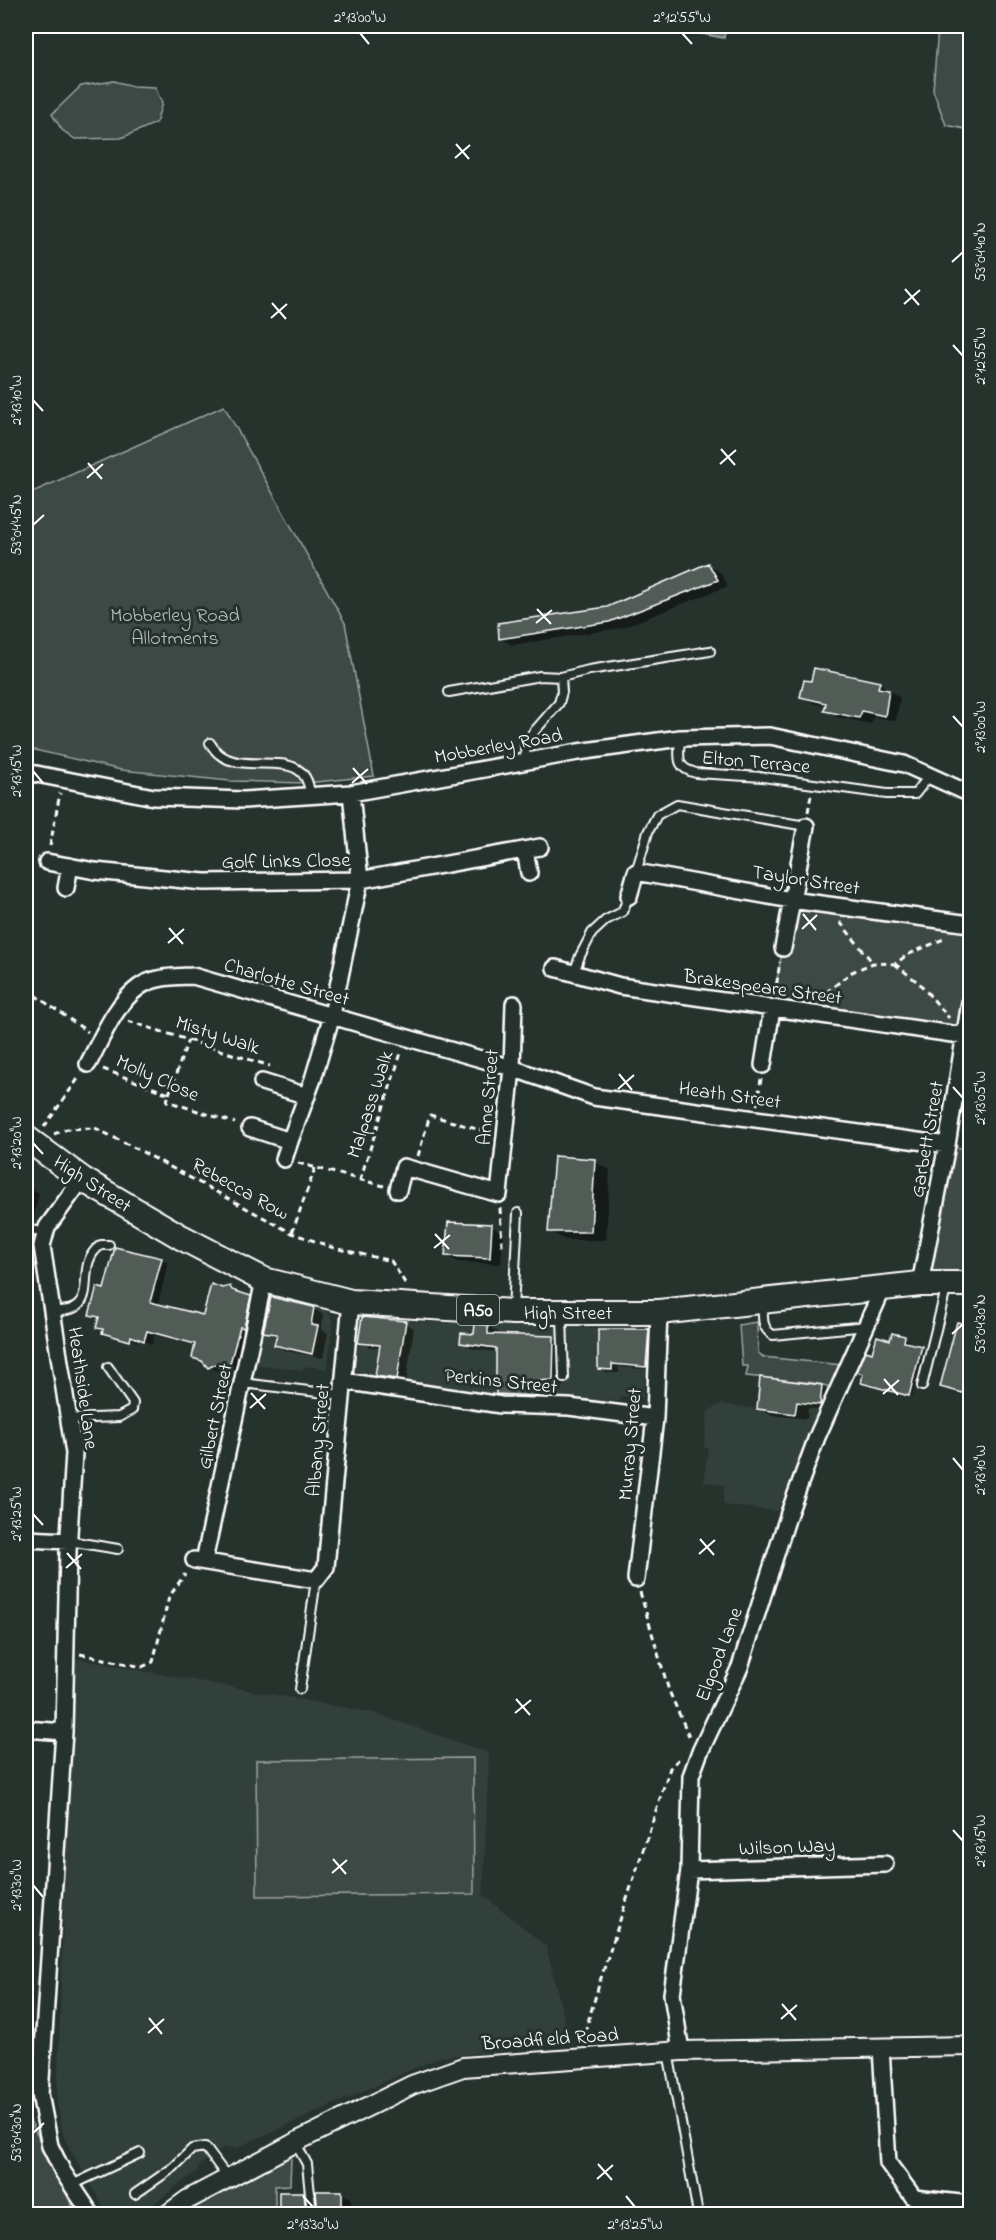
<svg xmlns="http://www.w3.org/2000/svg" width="996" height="2240" font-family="'Indie Flower',sans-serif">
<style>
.built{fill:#333f3a}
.green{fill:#3e4944;stroke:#9ea4a2;stroke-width:1.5}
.water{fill:#67706c;stroke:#a4a9a7;stroke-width:1.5}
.shadow{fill:#0007}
.building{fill:#515c57;stroke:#fff;stroke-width:1.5}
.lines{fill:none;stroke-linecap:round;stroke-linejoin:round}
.service-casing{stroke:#fff;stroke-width:12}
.minor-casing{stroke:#fff;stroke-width:20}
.tertiary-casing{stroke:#fff;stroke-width:22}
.primary-casing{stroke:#fff;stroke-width:28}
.path{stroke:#fff;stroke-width:3;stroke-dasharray:6 4.5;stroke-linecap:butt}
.service{stroke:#26332d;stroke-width:8}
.minor{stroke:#26332d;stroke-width:15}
.tertiary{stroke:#26332d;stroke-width:18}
.primary{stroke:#26332d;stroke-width:24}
.ticks{fill:none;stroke:#fff;stroke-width:2}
.labels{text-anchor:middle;stroke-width:6;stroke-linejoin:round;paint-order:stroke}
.shield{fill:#26332d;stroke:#bec2c0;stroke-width:1.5}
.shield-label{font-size:18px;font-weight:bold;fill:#fff}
.park-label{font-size:20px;fill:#bbbfbe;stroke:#26332d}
.street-label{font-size:20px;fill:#fff;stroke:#26332d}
.neatline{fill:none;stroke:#fff;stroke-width:2}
.ticks-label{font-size:15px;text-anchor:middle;fill:#fff}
</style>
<rect width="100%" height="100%" fill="#26332d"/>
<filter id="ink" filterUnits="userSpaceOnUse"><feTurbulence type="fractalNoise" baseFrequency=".0167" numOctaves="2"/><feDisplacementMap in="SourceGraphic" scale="12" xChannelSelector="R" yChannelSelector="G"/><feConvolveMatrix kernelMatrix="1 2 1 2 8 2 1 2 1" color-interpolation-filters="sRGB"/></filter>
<g filter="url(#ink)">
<path class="built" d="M 271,1297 L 315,1306 L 323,1308 L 328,1312 L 333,1322 L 327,1369 L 308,1366 L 302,1370 L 254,1364 Z
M 362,1316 L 406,1321 L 547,1327 L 649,1329 L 651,1331 L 642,1399 L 620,1396 L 620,1401 L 483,1397 L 354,1375 Z
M 760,1377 L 814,1383 L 832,1387 L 818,1414 L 777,1511 L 723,1505 L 724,1485 L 704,1482 L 708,1448 L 704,1447 L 708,1411 L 722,1404 L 757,1409 Z
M 72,1658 L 374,1713 L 489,1753 L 483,1895 L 546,1946 L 570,2044 L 440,2057 L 236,2148 L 225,2147 L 200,2165 L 197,2171 L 140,2214 L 107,2214 L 64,2138 L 57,2104 Z"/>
<path class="green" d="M 940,26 L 970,26 L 970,130 L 946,125 L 933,90 L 938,28 Z
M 114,81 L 133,86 L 155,87 L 162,103 L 156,123 L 121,138 L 75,139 L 62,130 L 52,114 L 81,86 Z
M 224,406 L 345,623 L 374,776 L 306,783 L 230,781 L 121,770 L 26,748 L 26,495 Z
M 791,900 L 970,924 L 970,1002 L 966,1036 L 772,1009 Z
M 947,1145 L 970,1150 L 970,1279 L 922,1278 Z
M 763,1321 L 757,1322 L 758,1352 L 763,1357 L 842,1365 L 832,1387 L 814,1383 L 746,1376 L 748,1366 L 742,1366 L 739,1325 Z
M 473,1758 L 474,1894 L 257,1896 L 256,1760 Z
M 26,2082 L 27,2114 L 76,2214 L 26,2214 Z
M 285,2156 L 291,2157 L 290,2185 L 275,2186 L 275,2214 L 182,2214 L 209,2196 Z"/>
<path class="water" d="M 660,26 L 726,26 L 724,38 Z"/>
<path class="shadow" d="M 708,565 L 720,572 L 728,586 L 621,628 L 512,645 L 501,638 L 607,608 Z
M 879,683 L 900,698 L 896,721 L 874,717 L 871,724 L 837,717 L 826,710 L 826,706 L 813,703 L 801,697 Z
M 594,1161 L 610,1170 L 606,1240 L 565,1240 L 550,1231 Z
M 26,1187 L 39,1193 L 32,1224 L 32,1221 L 26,1219 Z
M 491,1226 L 503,1233 L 501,1264 L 458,1262 L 447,1256 Z
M 161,1259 L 168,1263 L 158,1305 L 204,1317 L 222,1289 L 230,1287 L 258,1301 L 236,1370 L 225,1367 L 217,1371 L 193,1357 L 197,1345 L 154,1335 L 152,1344 L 138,1339 L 138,1344 L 138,1341 L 110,1334 L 110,1336 L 98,1327 L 100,1319 L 90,1314 L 105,1290 Z
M 272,1299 L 314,1309 L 324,1315 L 321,1329 L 328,1333 L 323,1358 L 286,1351 L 276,1345 L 278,1337 L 265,1331 Z
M 405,1323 L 414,1328 L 406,1383 L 386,1380 L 377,1375 L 381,1348 L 369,1347 L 360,1342 Z
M 958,1323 L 970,1326 L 970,1397 L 951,1392 L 942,1386 Z
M 488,1326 L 500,1333 L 500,1336 L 553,1338 L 565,1345 L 564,1386 L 549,1387 L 548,1402 L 509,1400 L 497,1393 L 497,1352 L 473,1349 L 462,1343 Z
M 648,1330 L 656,1335 L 654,1370 L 619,1367 L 619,1373 L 607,1373 L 599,1368 Z
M 905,1338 L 908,1340 L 907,1344 L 925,1350 L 912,1396 L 866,1384 L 873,1354 L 891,1341 Z
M 762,1379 L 822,1386 L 833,1393 L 832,1411 L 808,1408 L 807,1419 L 770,1415 L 759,1408 Z
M 280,2193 L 303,2193 L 313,2199 L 315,2214 L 280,2214 Z
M 317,2193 L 341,2193 L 351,2198 L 351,2214 L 319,2214 Z"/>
<path class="building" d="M 708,563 L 718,580 L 609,622 L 499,639 L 498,623 L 607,607 Z
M 814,668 L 880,682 L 878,688 L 889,690 L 885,716 L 862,711 L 859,718 L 824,711 L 826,703 L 800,697 L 804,680 L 811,681 Z
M 554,1156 L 595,1159 L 591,1232 L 548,1232 Z
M 448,1222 L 492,1224 L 490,1258 L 445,1256 Z
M 115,1247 L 162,1258 L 150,1302 L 203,1315 L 211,1284 L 222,1288 L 230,1286 L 232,1290 L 251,1296 L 244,1328 L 240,1327 L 229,1367 L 216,1364 L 208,1368 L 202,1361 L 192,1358 L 195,1344 L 147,1331 L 144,1341 L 131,1336 L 130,1341 L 102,1333 L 103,1329 L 96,1328 L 99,1317 L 89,1315 L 97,1287 L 104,1289 Z
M 271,1297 L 314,1307 L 311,1325 L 318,1326 L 312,1354 L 274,1345 L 277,1334 L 263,1332 Z
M 362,1317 L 406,1321 L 397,1379 L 375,1376 L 380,1345 L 358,1343 Z
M 957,1322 L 970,1325 L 970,1395 L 940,1387 Z
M 475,1324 L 488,1325 L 488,1334 L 554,1336 L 553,1380 L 538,1381 L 537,1396 L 496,1394 L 496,1348 L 460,1343 L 461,1333 L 474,1334 Z
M 598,1329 L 649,1329 L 646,1367 L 612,1364 L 612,1370 L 598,1369 Z
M 892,1333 L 905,1336 L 904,1342 L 922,1346 L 909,1396 L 861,1383 L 863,1374 L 857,1372 L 866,1351 L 872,1353 L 877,1336 L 890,1340 Z
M 760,1377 L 822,1385 L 820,1405 L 797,1402 L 795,1414 L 757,1409 Z
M 316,2191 L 342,2191 L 342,2214 L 318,2214 Z
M 279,2192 L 304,2192 L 306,2214 L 279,2214 Z"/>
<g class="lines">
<g class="service-casing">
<path id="service" d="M 561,677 L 589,670 L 710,651
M 449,692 L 540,676 L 561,677 L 562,692 L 559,703 L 532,734 L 525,746 L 526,762
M 680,738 C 679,757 675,768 696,773 L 763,777 L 887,794 L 915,794 L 930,775
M 210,743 C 212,746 215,751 219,754 C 247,777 307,743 310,795
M 636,872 L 648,832 L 657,815 L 677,804 L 806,826
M 574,973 L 580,956 L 592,933 L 606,920 L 622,912 L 629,896
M 26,1229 L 46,1233
M 763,1305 C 763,1317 761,1328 773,1335 L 867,1326
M 513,1310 L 518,1213
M 51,1311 C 108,1314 69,1267 101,1245 L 109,1245
M 562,1316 L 564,1378
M 243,1383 L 342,1395
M 922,1386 L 946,1289
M 68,1419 L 119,1417 L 132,1410 L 133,1403 L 108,1367
M 69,1541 L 118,1549
M 300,1689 L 316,1580
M 668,2052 L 698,2214
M 296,2144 L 307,2164 L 312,2214
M 72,2185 L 140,2153
M 135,2194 L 174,2167 L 192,2149 L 205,2147 L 228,2178"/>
</g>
<g class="minor-casing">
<path id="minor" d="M 26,772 L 154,797 L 244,800 L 351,793 L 578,752 L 680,738 L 770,736 L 904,764 L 970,794
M 525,850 L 529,873
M 47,862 L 95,871 L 204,882 L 360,880 L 540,847
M 66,888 L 70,866
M 629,896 L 636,872 L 791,900 L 970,924
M 783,948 L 806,826
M 555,968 L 620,986 L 966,1036
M 88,1064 C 102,1038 115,1004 139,987 C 154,976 176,977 193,976 L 512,1068 L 594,1097 L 947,1145
M 763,1065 L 772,1009
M 262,1082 L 307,1096
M 250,1128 L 290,1141 L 313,1079 L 332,1015 L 360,880 L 351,793
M 284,1159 L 290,1141
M 82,1179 L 47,1227 L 42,1246 L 74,1453 L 68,1551 L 64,1732 L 40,2094 L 50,2146 L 63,2172 L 91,2214
M 398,1190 L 404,1167 L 499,1194 L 512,1068 L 514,1004
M 920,1284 L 947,1145 L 970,1002
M 343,1381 L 501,1405 L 569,1407 L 655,1418
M 26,1539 L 69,1541
M 194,1560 L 316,1580 L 326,1567 L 351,1302
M 204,1561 L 264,1280
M 636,1579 L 655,1418 L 659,1312
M 26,1729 L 64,1732
M 689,1870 L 885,1864
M 881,2048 L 888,2163 L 914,2198 L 970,2204
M 681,2051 L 672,1994 L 689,1870 L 691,1776 L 699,1754 L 740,1667 L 789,1513 L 817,1437 L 883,1288"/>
</g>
<g class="tertiary-casing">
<path id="tertiary" d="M 168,2214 L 187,2200 L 302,2139 L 412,2085 L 463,2067 L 681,2051 L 970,2046"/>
</g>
<g class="primary-casing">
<path id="primary" d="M 26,1138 L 82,1179 L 181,1237 L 264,1280 L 351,1302 L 513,1312 L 659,1312 L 920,1284 L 970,1284"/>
</g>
<path class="path" d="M 808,812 L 811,795
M 50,846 L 60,793
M 840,922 L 873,963
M 895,964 L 920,984 L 949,1018
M 26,989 L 88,1032
M 775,994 L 780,962
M 818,999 L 852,972 L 873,963 L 895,964 L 907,955 L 946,938
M 128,1021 L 270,1066
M 103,1069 L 169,1094 L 167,1101 L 235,1123
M 169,1094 L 188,1040
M 757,1105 L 761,1079
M 44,1127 L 80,1076
M 54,1134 L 67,1129 L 95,1128 L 139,1150 L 292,1233 L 334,1248 L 391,1261 L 407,1286
M 418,1156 L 430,1115 L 490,1133
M 298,1163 L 384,1186
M 360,1180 L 401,1053
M 500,1208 L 502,1246
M 292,1233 L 315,1168
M 640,1592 L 669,1691 L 689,1736
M 80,1654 L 142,1667 L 153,1662 L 169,1597 L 185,1574
M 582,2042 L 601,1978 L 670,1768 L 680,1758"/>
<use href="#service" class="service"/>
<use href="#minor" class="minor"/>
<use href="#tertiary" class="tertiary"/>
<use href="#primary" class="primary"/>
</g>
</g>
<path class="ticks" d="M 360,33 L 369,44M 682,33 L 692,44M 456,144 L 469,159M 455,158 L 470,145M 952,262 L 963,252M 905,289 L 919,305M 272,303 L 286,319M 904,304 L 920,290M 271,318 L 287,304M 953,345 L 963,356M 33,400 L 43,411M 721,449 L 735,465M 88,463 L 102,479M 720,464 L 736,450M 87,478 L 103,464M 33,525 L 44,515M 537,609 L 551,624M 536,623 L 552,610M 953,716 L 963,727M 353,768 L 367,784M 33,771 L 43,783M 352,783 L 368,769M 803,914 L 816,930M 169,928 L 183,944M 802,929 L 817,915M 168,943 L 184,929M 619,1074 L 632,1090M 953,1087 L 963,1098M 618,1089 L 634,1075M 33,1143 L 43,1154M 435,1234 L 449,1249M 434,1248 L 450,1235M 952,1334 L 963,1324M 884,1379 L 898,1395M 251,1393 L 265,1409M 883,1394 L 899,1380M 250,1408 L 266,1394M 953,1458 L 963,1470M 33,1514 L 43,1525M 700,1539 L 714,1555M 67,1553 L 81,1569M 699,1554 L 715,1540M 66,1568 L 82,1554M 516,1699 L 530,1715M 515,1713 L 531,1700M 953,1830 L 963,1841M 333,1859 L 346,1874M 332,1873 L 347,1860M 33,1885 L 43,1897M 782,2004 L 796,2020M 149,2018 L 162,2034M 781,2019 L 797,2005M 148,2033 L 164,2019M 33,2133 L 44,2123M 598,2164 L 612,2180M 597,2179 L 613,2165M 303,2196 L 313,2207M 626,2196 L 635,2207"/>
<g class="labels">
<rect class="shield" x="457" y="1295" width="42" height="30" rx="4.5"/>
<g class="shield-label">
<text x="478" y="1316">A50</text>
</g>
<g class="park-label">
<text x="175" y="621">Mobberley Road<tspan x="175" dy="23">Allotments</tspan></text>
</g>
<g class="street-label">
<text transform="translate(498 745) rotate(-10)" y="7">Mobberley Road</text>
<text transform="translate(756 761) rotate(5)" y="7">Elton Terrace</text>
<text transform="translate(286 860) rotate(-1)" y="7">Golf Links Close</text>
<text transform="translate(806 879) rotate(9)" y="7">Taylor Street</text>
<text transform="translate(287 981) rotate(16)" y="7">Charlotte Street</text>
<text transform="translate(763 986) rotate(8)" y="7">Brakespeare Street</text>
<text transform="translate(218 1034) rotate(18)" y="7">Misty Walk</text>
<text transform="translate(158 1077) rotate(24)" y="7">Molly Close</text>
<text transform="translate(730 1094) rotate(8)" y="7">Heath Street</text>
<text transform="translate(487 1097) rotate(-85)" y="7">Anne Street</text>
<text transform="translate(369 1104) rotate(-72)" y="7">Malpass Walk</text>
<text transform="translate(926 1139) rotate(-80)" y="7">Garbett Street</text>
<text transform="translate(93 1183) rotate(33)" y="7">High Street</text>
<text transform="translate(241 1188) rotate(29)" y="7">Rebecca Row</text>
<text x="568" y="1319">High Street</text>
<text transform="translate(501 1380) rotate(6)" y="7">Perkins Street</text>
<text transform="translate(84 1388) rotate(82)" y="7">Heathside Lane</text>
<text transform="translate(214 1416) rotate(-78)" y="7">Gilbert Street</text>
<text transform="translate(317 1440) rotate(-85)" y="7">Albany Street</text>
<text transform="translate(629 1444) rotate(-85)" y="7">Murray Street</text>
<text transform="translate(718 1654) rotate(-69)" y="7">Elgood Lane</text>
<text transform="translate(787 1846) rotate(-2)" y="7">Wilson Way</text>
<text transform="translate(550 2038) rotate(-4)" y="7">Broadfield Road</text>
</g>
</g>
<rect width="996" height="2240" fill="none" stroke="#26332d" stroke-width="66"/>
<rect x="33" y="33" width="930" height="2174" class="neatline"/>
<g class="ticks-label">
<text x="360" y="22">2°13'00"W</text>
<text x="682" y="22">2°12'55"W</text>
<text transform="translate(980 252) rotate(-90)" y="5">53°04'40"N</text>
<text transform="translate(980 356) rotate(-90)" y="5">2°12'55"W</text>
<text transform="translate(16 400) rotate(-90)" y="5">2°13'10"W</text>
<text transform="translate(16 525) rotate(-90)" y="5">53°04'45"N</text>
<text transform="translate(980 727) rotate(-90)" y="5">2°13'00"W</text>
<text transform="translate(16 771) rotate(-90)" y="5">2°13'15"W</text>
<text transform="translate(980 1098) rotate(-90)" y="5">2°13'05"W</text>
<text transform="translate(16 1143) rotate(-90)" y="5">2°13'20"W</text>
<text transform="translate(980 1324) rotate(-90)" y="5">53°04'30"N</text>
<text transform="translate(980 1470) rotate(-90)" y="5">2°13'10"W</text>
<text transform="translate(16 1514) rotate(-90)" y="5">2°13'25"W</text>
<text transform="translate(980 1841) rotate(-90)" y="5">2°13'15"W</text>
<text transform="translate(16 1885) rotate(-90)" y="5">2°13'30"W</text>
<text transform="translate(16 2133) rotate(-90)" y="5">53°04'30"N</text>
<text x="313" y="2229">2°13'30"W</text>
<text x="635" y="2229">2°13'25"W</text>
</g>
</svg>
